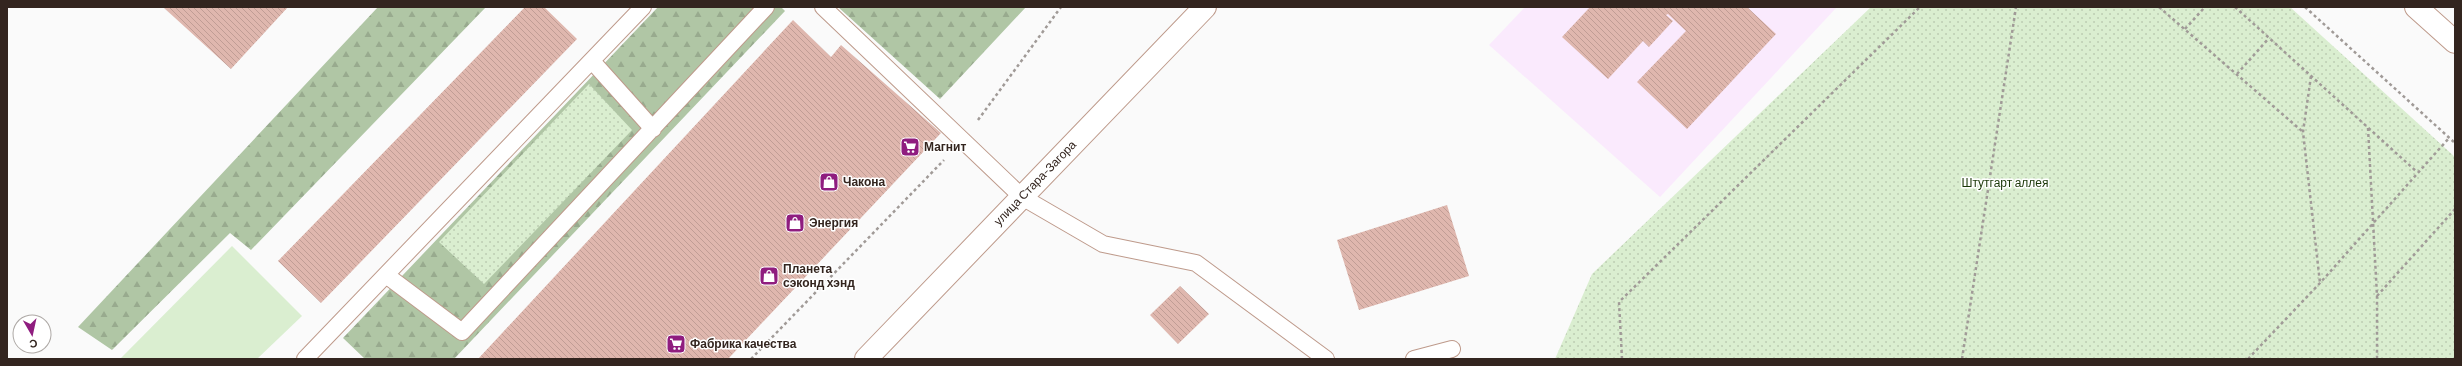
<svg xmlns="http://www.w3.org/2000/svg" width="2462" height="366" font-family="Barlow,sans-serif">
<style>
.education{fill:#faeafd}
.green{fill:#daeed0}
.forest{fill:url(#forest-firs)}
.park{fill:url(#park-dots)}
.building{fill:url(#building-back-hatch)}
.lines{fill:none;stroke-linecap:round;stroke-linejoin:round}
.service-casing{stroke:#be9a8b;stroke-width:18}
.secondary-casing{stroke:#be9a8b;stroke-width:24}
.path{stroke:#a09a97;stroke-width:2.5;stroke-dasharray:3 3;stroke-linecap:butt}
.service{stroke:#fff;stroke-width:16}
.secondary{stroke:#fff;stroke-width:22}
.labels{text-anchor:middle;stroke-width:3;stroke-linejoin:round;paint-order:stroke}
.poi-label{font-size:12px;font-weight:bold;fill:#33251f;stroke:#fff;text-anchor:start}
.street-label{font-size:12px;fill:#33251f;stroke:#fff}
.park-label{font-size:12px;fill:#1b3808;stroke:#fff}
</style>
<defs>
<pattern id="forest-firs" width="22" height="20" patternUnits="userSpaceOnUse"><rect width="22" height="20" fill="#b0c6a5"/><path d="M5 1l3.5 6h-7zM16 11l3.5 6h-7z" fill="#98aa8e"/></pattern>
<pattern id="park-dots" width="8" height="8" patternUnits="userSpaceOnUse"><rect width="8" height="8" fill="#daeed0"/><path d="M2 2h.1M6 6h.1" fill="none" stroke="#bcccb2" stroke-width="1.8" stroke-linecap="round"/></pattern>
<pattern id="building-back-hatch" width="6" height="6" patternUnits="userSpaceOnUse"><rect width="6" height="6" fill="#dfb7ae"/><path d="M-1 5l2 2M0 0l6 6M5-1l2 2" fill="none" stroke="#c09d95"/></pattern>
</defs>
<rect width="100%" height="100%" fill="#fafafa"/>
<path class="education" d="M 1525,7 L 1837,7 L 1660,197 L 1489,45 Z"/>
<path class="green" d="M 232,246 L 302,316 L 257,359 L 120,359 Z"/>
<path class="forest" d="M 378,7 L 486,7 L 251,250 L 230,233 L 112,350 L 78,327 Z
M 658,7 L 781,7 L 785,11 L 454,359 L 365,359 L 343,338 Z
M 838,7 L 1026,7 L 940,99 Z"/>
<path class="park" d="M 1871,7 L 2290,7 L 2455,157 L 2455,359 L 1555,359 L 1592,274 Z
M 589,84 L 632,130 L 484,284 L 439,242 Z"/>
<path class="building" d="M 163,7 L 288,7 L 231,69 Z
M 525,7 L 544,7 L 577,39 L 321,303 L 278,261 Z
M 1590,7 L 1747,7 L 1776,34 L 1687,129 L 1637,82 L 1686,31 L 1668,14 L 1666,15 L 1673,21 L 1649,47 L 1643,41 L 1608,79 L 1562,37 Z
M 793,20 L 831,57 L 841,45 L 941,133 L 728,359 L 478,359 Z
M 1447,205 L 1469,276 L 1359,310 L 1337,240 Z
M 1180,286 L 1209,314 L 1178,344 L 1150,315 Z"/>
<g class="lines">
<g class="service-casing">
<path id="service" d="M 823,7 L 1022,197 L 1103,244 L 1196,263 L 1326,359
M 592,61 L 653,129
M 386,275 L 462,332 L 766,7
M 305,359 L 643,7
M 1414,359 L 1452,349"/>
</g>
<g class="secondary-casing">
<path id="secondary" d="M 2416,7 L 2455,42
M 866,359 L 1205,7"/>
</g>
<path class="path" d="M 2159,7 L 2303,132
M 2235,7 L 2417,172
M 2305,7 L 2455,143
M 2185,29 L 2205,7
M 2237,74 L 2269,38
M 2311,76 L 2303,132 L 2320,283
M 978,120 L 1061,7
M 2368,128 L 2377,296 L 2377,359
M 2377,296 L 2455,209
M 751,359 L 944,160
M 1622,359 L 1619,302 L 1920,7
M 1962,359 L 2016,7
M 2248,359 L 2320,283 L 2449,138"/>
<use href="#service" class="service"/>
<use href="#secondary" class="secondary"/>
</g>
<defs>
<g id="supermarket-square" transform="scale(1)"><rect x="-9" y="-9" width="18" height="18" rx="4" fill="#8f1d7f" stroke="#fff"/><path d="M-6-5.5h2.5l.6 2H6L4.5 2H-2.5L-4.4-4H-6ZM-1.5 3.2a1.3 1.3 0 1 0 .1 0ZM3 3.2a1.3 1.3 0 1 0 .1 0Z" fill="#fff"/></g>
<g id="shop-square" transform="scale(1)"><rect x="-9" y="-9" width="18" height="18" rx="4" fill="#8f1d7f" stroke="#fff"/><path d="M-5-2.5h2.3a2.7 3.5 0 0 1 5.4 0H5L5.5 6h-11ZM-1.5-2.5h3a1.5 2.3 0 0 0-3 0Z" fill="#fff"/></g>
</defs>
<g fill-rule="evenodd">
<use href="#supermarket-square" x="910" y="147"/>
<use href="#shop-square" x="829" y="182"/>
<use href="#shop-square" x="795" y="223"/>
<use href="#shop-square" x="769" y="276"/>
<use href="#supermarket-square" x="676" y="344"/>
</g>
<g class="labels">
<g class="poi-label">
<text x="924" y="151">Магнит</text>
<text x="843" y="186">Чакона</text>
<text x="809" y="227">Энергия</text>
<text x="783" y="273">Планета<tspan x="783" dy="14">сэконд хэнд</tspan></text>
<text x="690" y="348">Фабрика качества</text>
</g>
<g class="street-label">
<text transform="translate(1035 183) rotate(-46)" y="4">улица Стара-Загора</text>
</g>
<g class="park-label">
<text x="2005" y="187">Штутгарт аллея</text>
</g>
</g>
<rect width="2462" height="366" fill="none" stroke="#33251f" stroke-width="16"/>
<g transform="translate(32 334) rotate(171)"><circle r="19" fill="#ffffff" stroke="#ada8a5"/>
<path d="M0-3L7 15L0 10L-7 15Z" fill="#8f1d7f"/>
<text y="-6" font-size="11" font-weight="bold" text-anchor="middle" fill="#33251f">С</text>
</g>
</svg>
